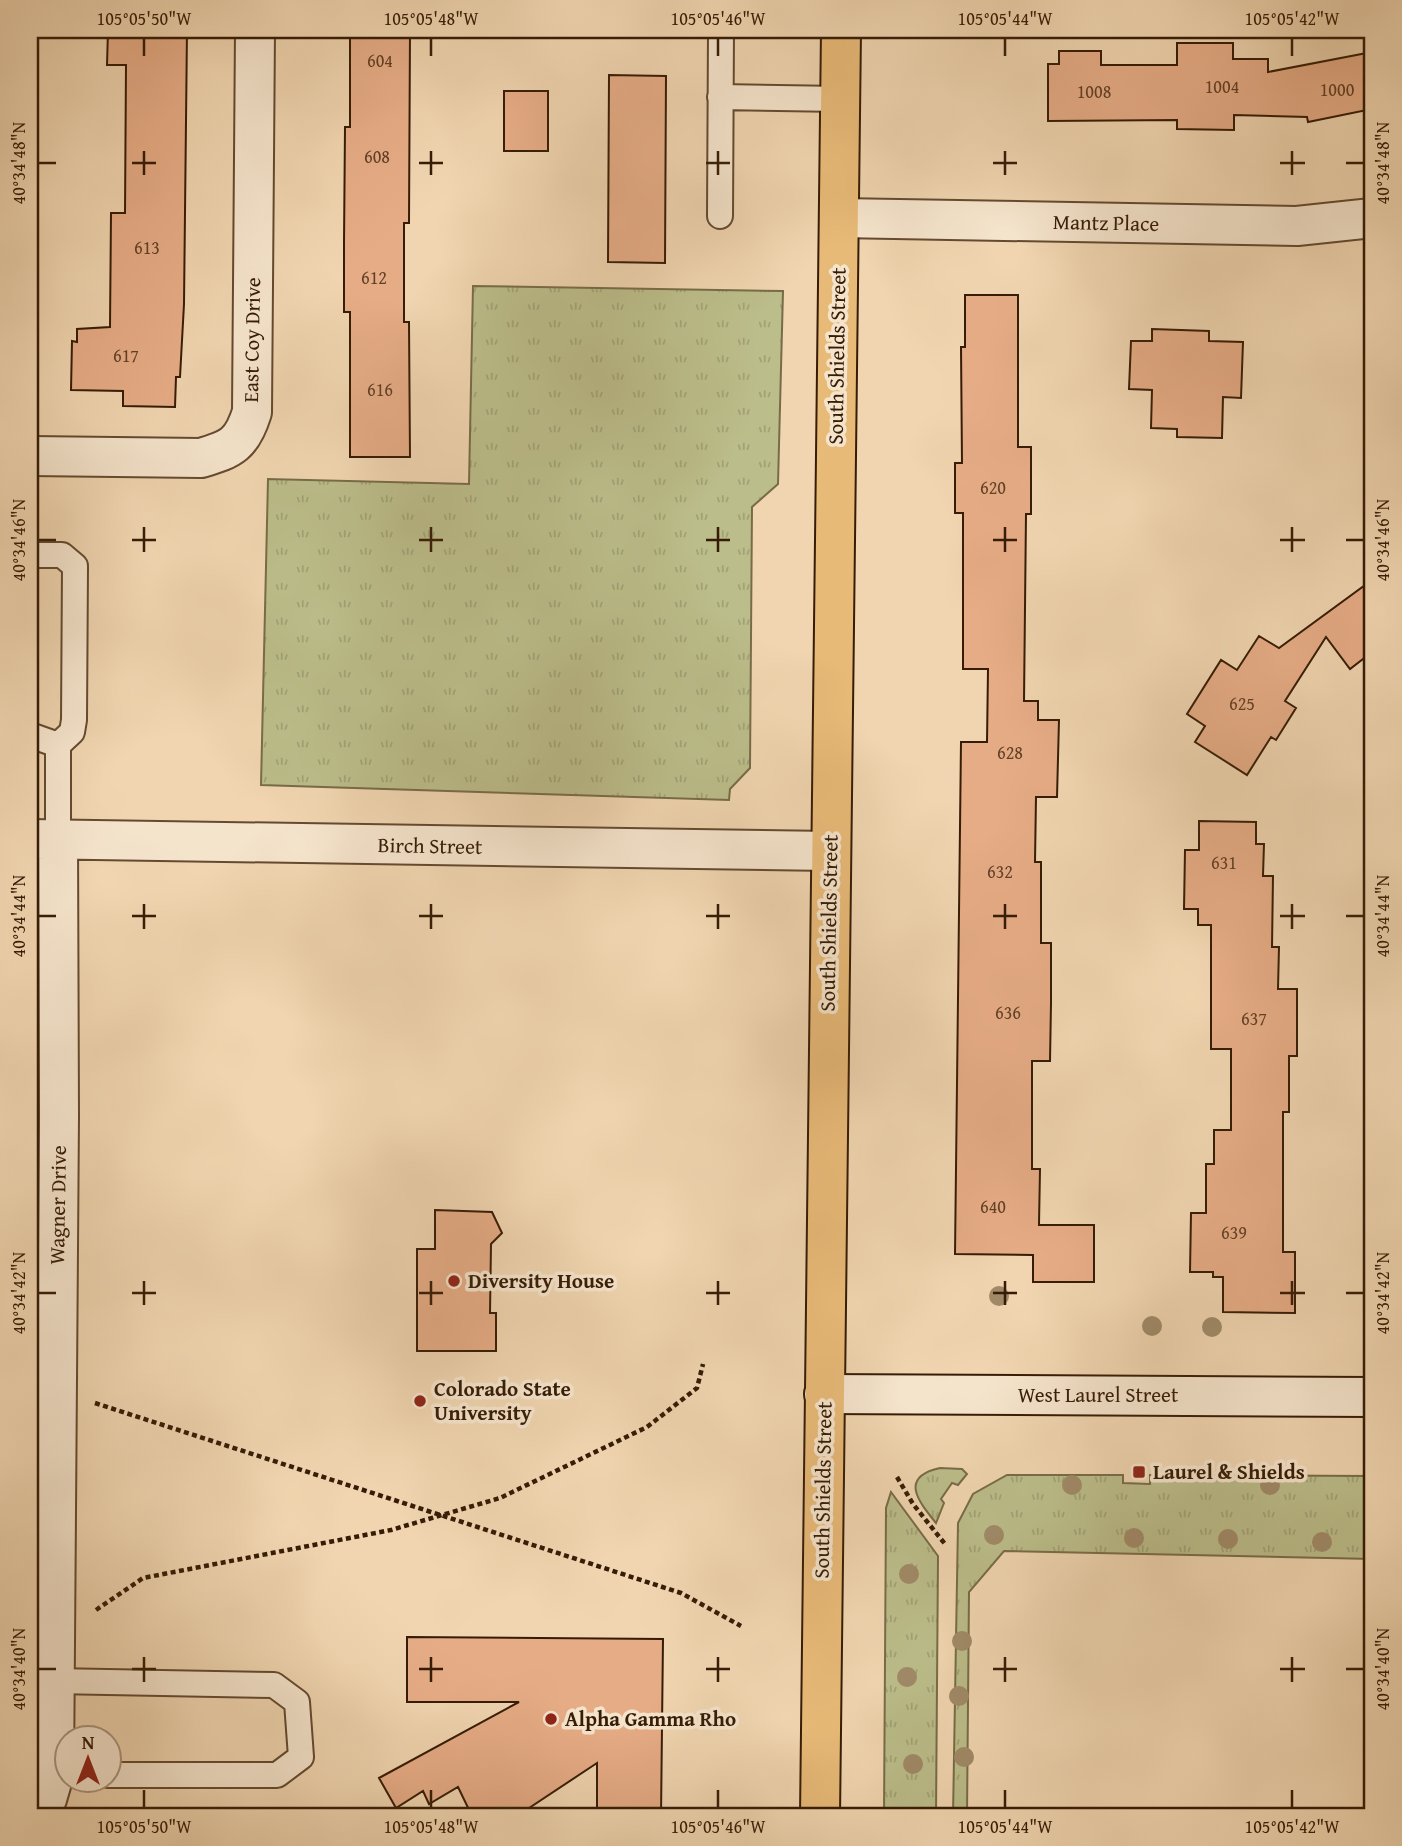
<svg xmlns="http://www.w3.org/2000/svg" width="1402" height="1846" font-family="'Gentium Book Plus',serif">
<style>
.grass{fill:url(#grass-tufts);stroke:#786c48;stroke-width:2}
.building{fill:#e6ac86;stroke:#361c06;stroke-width:2}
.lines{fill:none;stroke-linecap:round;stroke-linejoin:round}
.service-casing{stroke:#644a30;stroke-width:28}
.minor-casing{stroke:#644a30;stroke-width:42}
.secondary-casing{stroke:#361c06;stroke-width:42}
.primary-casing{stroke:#361c06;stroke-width:42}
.path{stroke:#361c06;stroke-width:4.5;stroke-dasharray:5 3.5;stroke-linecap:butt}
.service{stroke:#f5e4cc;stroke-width:24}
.minor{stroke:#f5e4cc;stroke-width:38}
.secondary{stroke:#f5e4cc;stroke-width:38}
.primary{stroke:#e8ba78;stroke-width:38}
.tree{fill:#a08a68}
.ticks{fill:none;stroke:#361c06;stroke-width:2.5}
.poi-dot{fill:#8f2418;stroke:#f5e4cc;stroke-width:2.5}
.labels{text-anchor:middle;stroke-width:7;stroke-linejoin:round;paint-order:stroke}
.number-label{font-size:18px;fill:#624026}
.street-label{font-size:21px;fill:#361c06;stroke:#f5e4cc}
.poi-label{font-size:21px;font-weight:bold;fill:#361c06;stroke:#f5e4cc;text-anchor:start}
.neatline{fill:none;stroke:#361c06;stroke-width:2.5}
.ticks-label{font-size:18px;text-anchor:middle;fill:#361c06}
</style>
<defs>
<pattern id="grass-tufts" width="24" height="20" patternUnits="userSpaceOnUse" patternTransform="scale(1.75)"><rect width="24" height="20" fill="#bbbd8a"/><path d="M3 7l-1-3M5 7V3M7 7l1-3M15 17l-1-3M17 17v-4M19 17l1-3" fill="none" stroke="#a1a276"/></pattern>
</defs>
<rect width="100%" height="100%" fill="#f0d5b0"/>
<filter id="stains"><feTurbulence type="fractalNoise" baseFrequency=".00286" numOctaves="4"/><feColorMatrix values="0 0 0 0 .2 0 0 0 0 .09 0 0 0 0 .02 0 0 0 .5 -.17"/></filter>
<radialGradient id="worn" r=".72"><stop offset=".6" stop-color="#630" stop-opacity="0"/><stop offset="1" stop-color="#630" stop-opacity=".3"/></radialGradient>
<path class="grass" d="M 473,286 L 783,291 L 778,484 L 752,507 L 750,768 L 730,789 L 729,800 L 261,785 L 268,479 L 469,484 Z
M 940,1468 L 962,1469 L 967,1474 L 958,1485 L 952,1483 L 941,1499 L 944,1503 L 936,1523 C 918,1501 899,1477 940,1468 Z
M 1007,1475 L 1123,1475 L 1123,1483 L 1150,1484 L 1150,1475 L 1372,1476 L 1372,1559 L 1004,1551 L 969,1592 L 967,1816 L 953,1816 L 958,1523 L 973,1494 Z
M 891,1492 L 938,1556 L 936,1816 L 884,1816 L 886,1508 Z"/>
<path class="building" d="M 108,30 L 187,30 L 184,304 L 180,377 L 176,377 L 175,407 L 123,406 L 123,391 L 71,390 L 72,341 L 77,342 L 77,329 L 110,327 L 111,213 L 125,213 L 126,65 L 107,65 Z
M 350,30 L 410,30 L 409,223 L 404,223 L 404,322 L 409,322 L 410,457 L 350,457 L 350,312 L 344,312 L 344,243 L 345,127 L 350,127 Z
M 1177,43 L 1233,43 L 1233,59 L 1268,59 L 1268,72 L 1372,52 L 1372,109 L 1308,122 L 1307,117 L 1234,115 L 1234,130 L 1177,129 L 1177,120 L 1048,121 L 1048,64 L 1059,64 L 1059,51 L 1101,51 L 1101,65 L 1177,65 Z
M 609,75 L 666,76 L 665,263 L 608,262 Z
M 504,91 L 548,91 L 548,151 L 504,151 Z
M 965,295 L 1018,295 L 1018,447 L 1031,447 L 1031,514 L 1026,514 L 1024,701 L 1038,701 L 1038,720 L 1059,720 L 1057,797 L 1036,797 L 1035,862 L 1041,862 L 1041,943 L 1051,943 L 1051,1003 L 1050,1061 L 1032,1061 L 1032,1169 L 1040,1169 L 1039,1225 L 1094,1225 L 1094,1282 L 1033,1282 L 1033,1255 L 955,1254 L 961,742 L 987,742 L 988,669 L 963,669 L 963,513 L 955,513 L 955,463 L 962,463 L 961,347 L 965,347 Z
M 1152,329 L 1209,331 L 1209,341 L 1243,342 L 1241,398 L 1223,397 L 1222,438 L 1177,437 L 1177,429 L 1151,428 L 1152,390 L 1129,389 L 1131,341 L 1152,341 Z
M 1372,580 L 1372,652 L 1350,669 L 1326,637 L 1285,701 L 1296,708 L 1276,740 L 1271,737 L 1247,775 L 1195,742 L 1205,726 L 1187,714 L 1221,660 L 1237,670 L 1259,636 L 1279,648 Z
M 1199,821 L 1256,822 L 1256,844 L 1264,844 L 1263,876 L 1273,876 L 1272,947 L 1279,947 L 1278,989 L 1297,989 L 1297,1056 L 1289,1056 L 1289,1112 L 1283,1112 L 1283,1252 L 1295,1252 L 1295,1313 L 1223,1312 L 1223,1277 L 1213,1277 L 1213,1272 L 1190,1272 L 1191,1213 L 1206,1213 L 1206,1164 L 1214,1164 L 1214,1130 L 1231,1130 L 1231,1049 L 1211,1049 L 1211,925 L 1198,925 L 1198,909 L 1184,909 L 1185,850 L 1199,850 Z
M 435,1210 L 492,1212 L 502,1233 L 491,1244 L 490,1313 L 496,1313 L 496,1351 L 417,1351 L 417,1249 L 435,1249 Z
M 407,1637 L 663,1639 L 661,1816 L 597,1814 L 597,1763 L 517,1816 L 472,1816 L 458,1787 L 429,1804 L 423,1791 L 396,1808 L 379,1778 L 519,1702 L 407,1702 Z"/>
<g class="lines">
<g class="service-casing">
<path id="service" d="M 720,97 L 841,99
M 720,216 L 721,30
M 30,555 L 62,555 L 75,566 L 74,720 L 72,732 L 58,745 L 58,839
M 30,735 L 58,745
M 53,1681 L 274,1685 L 297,1702 L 301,1757 L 277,1775 L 108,1775"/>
</g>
<g class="minor-casing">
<path id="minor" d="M 839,218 L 1297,226 L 1372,218
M 30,456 L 201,458 C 232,449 242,444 252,412 L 255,30
M 30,839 L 830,851
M 33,1816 L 47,1799 L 54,1775 L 59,1116 L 58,839"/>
</g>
<g class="secondary-casing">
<path id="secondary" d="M 824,1394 L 1372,1397"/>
</g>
<g class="primary-casing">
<path id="primary" d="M 820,1816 L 841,30"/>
</g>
<path class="path" d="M 95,1403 L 681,1593 L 741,1626
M 897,1477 L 913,1504 L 945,1544
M 96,1610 L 143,1578 L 391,1530 L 500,1498 L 647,1427 L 697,1388 L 703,1364"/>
<use href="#service" class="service"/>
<use href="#minor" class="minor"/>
<use href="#secondary" class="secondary"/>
<use href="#primary" class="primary"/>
</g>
<g class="tree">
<circle cx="999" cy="1296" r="10"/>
<circle cx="1152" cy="1326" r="10"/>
<circle cx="1212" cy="1327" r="10"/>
<circle cx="1072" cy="1485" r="10"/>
<circle cx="1270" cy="1485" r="10"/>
<circle cx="994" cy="1535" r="10"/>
<circle cx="1134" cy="1538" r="10"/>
<circle cx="1228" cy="1539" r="10"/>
<circle cx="1322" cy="1542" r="10"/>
<circle cx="909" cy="1574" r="10"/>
<circle cx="962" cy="1641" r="10"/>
<circle cx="907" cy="1677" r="10"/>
<circle cx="959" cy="1696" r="10"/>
<circle cx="964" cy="1757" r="10"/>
<circle cx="913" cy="1764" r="10"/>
</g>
<path class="ticks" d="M 144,38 L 144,56M 431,38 L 431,56M 718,38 L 718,56M 1005,38 L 1005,56M 1292,38 L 1292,56M 144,151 L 144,175M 431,151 L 431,175M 718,151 L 718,175M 1005,151 L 1005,175M 1292,151 L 1292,175M 38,163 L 56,163M 132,163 L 156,163M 419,163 L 443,163M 706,163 L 730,163M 993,163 L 1017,163M 1280,163 L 1305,163M 1346,163 L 1364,163M 144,527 L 144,552M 431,527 L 431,552M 718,527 L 718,552M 1005,527 L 1005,552M 1292,527 L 1292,552M 38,540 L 56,540M 132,540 L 156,540M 419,540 L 443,540M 706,540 L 730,540M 993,540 L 1017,540M 1280,540 L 1305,540M 1346,540 L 1364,540M 144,904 L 144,929M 431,904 L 431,929M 718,904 L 718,929M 1005,904 L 1005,929M 1292,904 L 1292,929M 38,916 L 56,916M 132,916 L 156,916M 419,916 L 443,916M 706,916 L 730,916M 993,916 L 1017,916M 1280,916 L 1305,916M 1346,916 L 1364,916M 144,1281 L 144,1305M 431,1281 L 431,1305M 718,1281 L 718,1305M 1005,1281 L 1005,1305M 1292,1281 L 1292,1305M 38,1293 L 56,1293M 132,1293 L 156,1293M 419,1293 L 443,1293M 706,1293 L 730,1293M 993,1293 L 1017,1293M 1280,1293 L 1305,1293M 1346,1293 L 1364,1293M 144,1657 L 144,1682M 431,1657 L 431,1682M 718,1657 L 718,1682M 1005,1657 L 1005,1682M 1292,1657 L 1292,1682M 38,1669 L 56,1669M 132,1669 L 156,1669M 419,1669 L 443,1669M 706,1669 L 730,1669M 993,1669 L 1017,1669M 1280,1669 L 1305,1669M 1346,1669 L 1364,1669M 144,1790 L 144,1808M 431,1790 L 431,1808M 718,1790 L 718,1808M 1005,1790 L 1005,1808M 1292,1790 L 1292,1808"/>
<g class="poi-dot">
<circle cx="454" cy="1281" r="7"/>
<circle cx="420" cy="1401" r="7"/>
<rect x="1132" y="1465" width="14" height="14" rx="3.5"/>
<circle cx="551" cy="1719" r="7"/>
</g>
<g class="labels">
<g class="number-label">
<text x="380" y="67">604</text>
<text x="1222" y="93">1004</text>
<text x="1337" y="96">1000</text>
<text x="1094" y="98">1008</text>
<text x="377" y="163">608</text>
<text x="147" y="254">613</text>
<text x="374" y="284">612</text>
<text x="126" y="362">617</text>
<text x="380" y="396">616</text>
<text x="993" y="494">620</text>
<text x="1242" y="710">625</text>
<text x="1010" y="759">628</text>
<text x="1224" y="869">631</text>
<text x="1000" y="878">632</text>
<text x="1008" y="1019">636</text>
<text x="1254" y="1025">637</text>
<text x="993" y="1213">640</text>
<text x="1234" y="1239">639</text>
</g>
<g class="street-label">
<text transform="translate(1106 223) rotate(1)" y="7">Mantz Place</text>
<text transform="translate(252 340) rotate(-89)" y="7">East Coy Drive</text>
<text transform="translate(837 356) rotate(-89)" y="7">South Shields Street</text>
<text transform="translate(430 846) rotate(1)" y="7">Birch Street</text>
<text transform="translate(829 923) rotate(-89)" y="7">South Shields Street</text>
<text transform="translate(58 1205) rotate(-89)" y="7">Wagner Drive</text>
<text x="1098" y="1402">West Laurel Street</text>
<text transform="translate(823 1490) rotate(-89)" y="7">South Shields Street</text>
</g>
<g class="poi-label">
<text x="468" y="1288">Diversity House</text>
<text x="434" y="1396">Colorado State<tspan x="434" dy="24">University</tspan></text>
<text x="1153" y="1479">Laurel &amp; Shields</text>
<text x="565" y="1726">Alpha Gamma Rho</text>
</g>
</g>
<rect width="1402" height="1846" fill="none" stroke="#f0d5b0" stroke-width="77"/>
<g transform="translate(88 1759)"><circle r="33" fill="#f5e4cc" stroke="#a9947d" stroke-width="2"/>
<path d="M0-5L12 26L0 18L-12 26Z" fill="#8f2418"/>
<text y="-10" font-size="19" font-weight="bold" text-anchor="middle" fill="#361c06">N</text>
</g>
<rect x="38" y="38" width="1326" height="1770" class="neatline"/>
<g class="ticks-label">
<text x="144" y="25">105°05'50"W</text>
<text x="431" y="25">105°05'48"W</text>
<text x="718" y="25">105°05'46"W</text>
<text x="1005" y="25">105°05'44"W</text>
<text x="1292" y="25">105°05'42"W</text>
<text transform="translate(19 163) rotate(-90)" y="6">40°34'48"N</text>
<text transform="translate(1383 163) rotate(-90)" y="6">40°34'48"N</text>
<text transform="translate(19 540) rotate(-90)" y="6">40°34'46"N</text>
<text transform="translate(1383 540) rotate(-90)" y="6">40°34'46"N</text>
<text transform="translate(19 916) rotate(-90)" y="6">40°34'44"N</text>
<text transform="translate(1383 916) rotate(-90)" y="6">40°34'44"N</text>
<text transform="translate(19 1293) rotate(-90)" y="6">40°34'42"N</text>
<text transform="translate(1383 1293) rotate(-90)" y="6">40°34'42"N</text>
<text transform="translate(19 1669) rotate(-90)" y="6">40°34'40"N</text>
<text transform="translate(1383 1669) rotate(-90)" y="6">40°34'40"N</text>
<text x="144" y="1833">105°05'50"W</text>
<text x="431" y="1833">105°05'48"W</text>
<text x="718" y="1833">105°05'46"W</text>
<text x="1005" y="1833">105°05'44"W</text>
<text x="1292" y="1833">105°05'42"W</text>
</g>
<rect width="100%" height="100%" filter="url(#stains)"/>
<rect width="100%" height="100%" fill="url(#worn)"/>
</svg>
